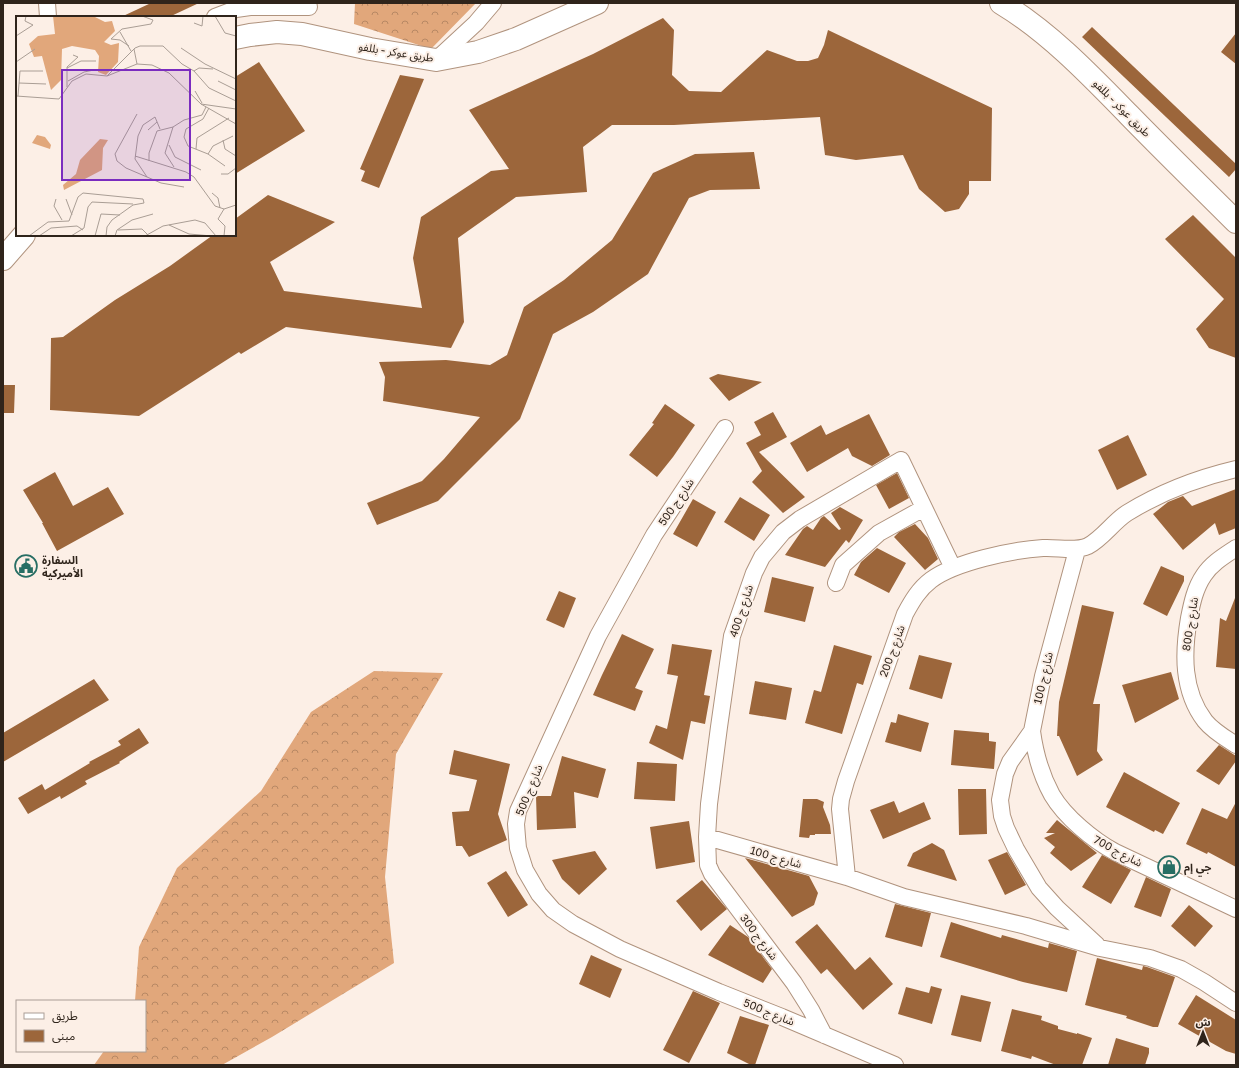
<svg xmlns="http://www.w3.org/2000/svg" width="1239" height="1068" font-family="'Golos Text','Noto Sans Arabic',sans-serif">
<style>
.forest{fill:url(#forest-crowns)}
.building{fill:#9c663b}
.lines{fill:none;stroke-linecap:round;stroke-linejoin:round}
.street-casing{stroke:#b0937e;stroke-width:18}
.secondary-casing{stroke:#b0937e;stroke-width:24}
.street{stroke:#fff;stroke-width:16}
.secondary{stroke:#fff;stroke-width:22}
.labels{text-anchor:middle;stroke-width:4;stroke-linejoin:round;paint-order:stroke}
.street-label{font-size:11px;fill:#2f241b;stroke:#fcefe6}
.poi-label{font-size:11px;font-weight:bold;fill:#2f241b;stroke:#fcefe6;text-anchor:start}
.inset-road{fill:none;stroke:#aa9e95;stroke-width:1}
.view{fill:#7b2cbf;fill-opacity:0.15;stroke:#7b2cbf;stroke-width:2}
.inset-edge{fill:none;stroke:#2f241b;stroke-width:2}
</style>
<defs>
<pattern id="forest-crowns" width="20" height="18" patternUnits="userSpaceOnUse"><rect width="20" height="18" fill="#e1a77b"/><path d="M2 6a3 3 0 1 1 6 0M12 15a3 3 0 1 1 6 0" fill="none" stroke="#b78864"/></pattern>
</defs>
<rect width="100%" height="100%" fill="#fcefe6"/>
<path class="forest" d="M 355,3 L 476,3 L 431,49 L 354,24 Z
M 374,671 L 443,673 L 396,754 L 385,877 L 394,963 L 272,1037 L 222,1065 L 94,1065 L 104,1051 L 145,1051 L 145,1001 L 135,1001 L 139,947 L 177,868 L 261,791 L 311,712 Z"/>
<path class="building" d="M 151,3 L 199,3 L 169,17 L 121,17 Z
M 663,18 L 674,30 L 672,75 L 689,91 L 721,92 L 767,50 L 797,61 L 808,61 L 818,58 L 824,45 L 828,30 L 992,108 L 991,181 L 969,181 L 969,194 L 959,209 L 945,212 L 919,189 L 903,155 L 856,160 L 825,155 L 820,117 L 674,125 L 612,125 L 583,147 L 587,192 L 516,197 L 458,238 L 464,322 L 451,348 L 286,327 L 241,354 L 239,352 L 139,416 L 50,410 L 51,338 L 63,337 L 115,300 L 170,266 L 213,235 L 235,235 L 235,219 L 268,195 L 335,222 L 270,262 L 284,291 L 422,308 L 413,258 L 421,217 L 491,171 L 509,169 L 469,110 L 593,54 Z
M 1092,27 L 1236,164 L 1236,169 L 1229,177 L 1082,37 Z
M 1236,33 L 1236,64 L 1221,52 Z
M 259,62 L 305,131 L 235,174 L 235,77 Z
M 400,75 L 424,79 L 379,188 L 361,181 L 365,171 L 360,169 Z
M 754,152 L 760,189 L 710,190 L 689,198 L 648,274 L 593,312 L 553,334 L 520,419 L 438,501 L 377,525 L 367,503 L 422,481 L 444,459 L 480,417 L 383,401 L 385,377 L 379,362 L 446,360 L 490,365 L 507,355 L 524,307 L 564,280 L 612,240 L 653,173 L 695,154 Z
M 1193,215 L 1236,258 L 1236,358 L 1209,348 L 1196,329 L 1224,299 L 1165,239 Z
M 718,374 L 762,382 L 729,401 L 709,378 Z
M 3,385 L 15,385 L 14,413 L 3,413 Z
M 665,404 L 695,425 L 673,457 L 657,477 L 629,455 L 654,424 L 652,423 Z
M 773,412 L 787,437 L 759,452 L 805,497 L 783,513 L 752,482 L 762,471 L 746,443 L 761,435 L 754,422 Z
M 869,414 L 890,455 L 872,466 L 852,456 L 848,448 L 807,472 L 790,443 L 821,425 L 826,435 Z
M 1128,435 L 1147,475 L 1117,490 L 1098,450 Z
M 55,472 L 73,506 L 108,487 L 124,514 L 57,551 L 42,523 L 43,523 L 23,490 Z
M 897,473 L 909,498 L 889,509 L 876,485 Z
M 1236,489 L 1236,528 L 1219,535 L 1215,523 L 1183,550 L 1153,514 L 1168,502 L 1183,496 L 1192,506 Z
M 740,497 L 770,515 L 754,541 L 724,522 Z
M 693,499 L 716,512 L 697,547 L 673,534 Z
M 840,507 L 863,520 L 849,543 L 846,540 L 825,567 L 785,555 L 803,529 L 807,526 L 813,530 L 821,518 L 824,516 L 839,530 L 841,529 L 831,513 Z
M 915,524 L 928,538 L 938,559 L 925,570 L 894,537 L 899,532 Z
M 877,548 L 906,563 L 889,593 L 854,575 L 861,562 Z
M 1161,566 L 1184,576 L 1184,581 L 1167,616 L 1143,604 Z
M 772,577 L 814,587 L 805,622 L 764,612 Z
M 559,591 L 576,598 L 564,628 L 546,620 Z
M 1235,598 L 1236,599 L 1236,669 L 1216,667 L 1220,618 L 1226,621 Z
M 1082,605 L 1114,612 L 1093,704 L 1100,704 L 1097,751 L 1103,760 L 1077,776 L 1059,736 L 1057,736 L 1059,702 Z
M 622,634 L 654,649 L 635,688 L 643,691 L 635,711 L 593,695 L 602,675 Z
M 672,644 L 712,650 L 704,695 L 710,696 L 705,724 L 691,721 L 683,760 L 649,743 L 656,725 L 667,729 L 678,676 L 667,674 Z
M 834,645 L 872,656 L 863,685 L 857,683 L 842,734 L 805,723 L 814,690 L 821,692 Z
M 919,655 L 952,663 L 942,699 L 909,689 Z
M 1171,672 L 1179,699 L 1135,723 L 1122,685 Z
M 94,679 L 109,700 L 3,762 L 3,733 Z
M 755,681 L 792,688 L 786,720 L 749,714 Z
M 898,714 L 929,723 L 921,752 L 885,742 L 891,722 L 896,723 Z
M 139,728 L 149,743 L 119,762 L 120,763 L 85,781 L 87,784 L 61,799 L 60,796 L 28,814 L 18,798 L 42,784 L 45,790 L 90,763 L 89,762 L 121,745 L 118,741 Z
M 954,730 L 989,733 L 989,741 L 996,742 L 994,769 L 951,765 Z
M 1219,745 L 1236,756 L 1236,761 L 1219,785 L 1196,771 Z
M 454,750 L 510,764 L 498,814 L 507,840 L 469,857 L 462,846 L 456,846 L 452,812 L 469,811 L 477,780 L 449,774 Z
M 562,756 L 606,769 L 598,798 L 574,792 L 576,828 L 537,830 L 536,796 L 551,796 Z
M 637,762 L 677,764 L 675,801 L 634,799 Z
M 1124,772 L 1180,803 L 1163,834 L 1155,830 L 1154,832 L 1106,807 Z
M 958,789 L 986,789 L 987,834 L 959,835 Z
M 803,799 L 817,799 L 824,802 L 823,807 L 830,825 L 831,834 L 815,834 L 815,835 L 810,835 L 809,838 L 799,837 Z
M 894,801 L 899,813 L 924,802 L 931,819 L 883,839 L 870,810 Z
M 1236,802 L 1236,867 L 1208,852 L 1207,854 L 1186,844 L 1202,808 L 1227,819 Z
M 1057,820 L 1097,853 L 1071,871 L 1050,853 L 1055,847 L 1044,838 L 1055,833 L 1046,833 Z
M 689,821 L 695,862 L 656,869 L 650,827 Z
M 932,843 L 944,850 L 957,881 L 907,866 L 913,853 Z
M 595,851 L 607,869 L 579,895 L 562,879 L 552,860 Z
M 1007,852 L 1026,885 L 1005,895 L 988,860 Z
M 1102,855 L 1131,870 L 1111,904 L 1082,887 Z
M 745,858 L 809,876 L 818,893 L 814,905 L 792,917 Z
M 506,871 L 528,905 L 508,917 L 487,883 Z
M 1146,877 L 1171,889 L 1161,917 L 1134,907 Z
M 702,880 L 727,909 L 701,931 L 676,901 Z
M 895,904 L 931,913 L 922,947 L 885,937 Z
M 1189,905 L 1213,926 L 1195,947 L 1171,926 Z
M 951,922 L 1001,938 L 1002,935 L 1048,948 L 1049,943 L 1077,951 L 1067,992 L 1023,982 L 940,957 Z
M 817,924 L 855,970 L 870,957 L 893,984 L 863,1010 L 827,969 L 821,974 L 795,942 Z
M 730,925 L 748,937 L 772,969 L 763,983 L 708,955 Z
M 591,955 L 622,969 L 610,998 L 579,984 Z
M 1097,958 L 1142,970 L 1143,966 L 1147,967 L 1175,977 L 1158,1027 L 1153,1027 L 1126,1018 L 1127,1016 L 1085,1005 Z
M 931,986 L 942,989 L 932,1024 L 898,1014 L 906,987 L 929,993 Z
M 693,991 L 720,1003 L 689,1063 L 663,1050 Z
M 961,995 L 991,1002 L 981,1042 L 951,1035 Z
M 1196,995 L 1236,1020 L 1236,1054 L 1226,1051 L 1178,1024 Z
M 1012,1009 L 1042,1016 L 1041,1020 L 1058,1026 L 1058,1029 L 1077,1034 L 1077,1033 L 1092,1038 L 1082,1065 L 1056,1065 L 1032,1056 L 1031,1059 L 1001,1051 Z
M 740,1016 L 769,1025 L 755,1065 L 751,1065 L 727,1053 Z
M 1116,1038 L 1149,1048 L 1149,1053 L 1145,1065 L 1108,1065 Z"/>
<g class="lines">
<g class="street-casing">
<path id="street" d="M 47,3 L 48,17
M 215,17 L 236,9 L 250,7 L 309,7
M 436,60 L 476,23 L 493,3
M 725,428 L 654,535 L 598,636 L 518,811 L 516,824 L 517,837 L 518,848 L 525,870 L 539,894 L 553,910 L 573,924 L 620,949 L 719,992 L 782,1017 L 895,1065
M 1236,548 C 1224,556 1212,563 1204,575 C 1195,588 1192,603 1189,618 C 1183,653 1182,691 1205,721 C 1213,731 1225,738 1236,745
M 1077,550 L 1043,676 L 1032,731 L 1010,762 L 1005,774 L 1000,800 L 1002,816 L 1006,828 L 1016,849 L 1039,888 L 1057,908 L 1097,945
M 836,583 L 843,565 L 879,533 L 924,508
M 1032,731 C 1035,753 1041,775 1052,795 C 1065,817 1093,840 1115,852 L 1236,909
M 707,837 L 847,877 L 904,897 L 1026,926 L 1100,948 L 1150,958 L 1181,969 L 1204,982 L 1236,1003
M 847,877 L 840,809 L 841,799 L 846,781 L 905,614 C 912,601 919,589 931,580 C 955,562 1012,550 1043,548 C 1058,547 1074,552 1088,546 C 1103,538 1113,522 1127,513 C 1161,492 1198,478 1236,469
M 824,1035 L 811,1010 L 794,983 L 712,874 L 708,865 L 707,837 L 709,804 L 719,727 L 732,636 L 754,573 L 762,557 L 783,532 L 800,519 L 901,460 L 953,568"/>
</g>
<g class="secondary-casing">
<path id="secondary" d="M 1001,3 C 1049,32 1090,75 1129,115 C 1164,151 1200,186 1236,222
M 235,38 L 250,35 L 277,32 L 302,34 L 370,49 L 436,60 L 478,52 L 516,39 L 597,3
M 3,259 L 24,235"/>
</g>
<use href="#street" class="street"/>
<use href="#secondary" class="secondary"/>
</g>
<defs>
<g id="civic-ring" transform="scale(1.15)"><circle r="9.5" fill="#fcefe6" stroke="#276e64" stroke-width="1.5"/><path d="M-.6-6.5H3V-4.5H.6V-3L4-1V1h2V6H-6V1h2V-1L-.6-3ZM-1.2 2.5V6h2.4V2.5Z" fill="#276e64"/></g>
<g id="shop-ring" transform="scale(1.15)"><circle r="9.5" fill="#fcefe6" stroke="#276e64" stroke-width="1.5"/><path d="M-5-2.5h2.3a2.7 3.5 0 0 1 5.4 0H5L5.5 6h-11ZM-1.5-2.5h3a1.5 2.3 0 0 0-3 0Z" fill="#276e64"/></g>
</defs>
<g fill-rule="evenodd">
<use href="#civic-ring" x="26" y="566"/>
<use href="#shop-ring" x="1169" y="867"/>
</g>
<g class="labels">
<g class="street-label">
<text transform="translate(396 52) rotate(9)" y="4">طريق عوكر - بللفو</text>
<text transform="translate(1122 108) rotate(45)" y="4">طريق عوكر - بللفو</text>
<text transform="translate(676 502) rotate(-56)" y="4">شارع ج 500</text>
<text transform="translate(741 611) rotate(-72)" y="4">شارع ج 400</text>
<text transform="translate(1190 624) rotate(-81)" y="4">شارع ج 800</text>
<text transform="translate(892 651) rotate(-70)" y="4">شارع ج 200</text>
<text transform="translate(1043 678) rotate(-77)" y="4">شارع ج 100</text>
<text transform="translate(529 790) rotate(-68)" y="4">شارع ج 500</text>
<text transform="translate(1118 851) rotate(28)" y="4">شارع ج 700</text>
<text transform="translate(776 857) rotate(16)" y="4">شارع ج 100</text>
<text transform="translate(759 937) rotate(53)" y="4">شارع ج 300</text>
<text transform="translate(769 1012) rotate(22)" y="4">شارع ج 500</text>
</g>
<g class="poi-label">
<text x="42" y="564">السفارة<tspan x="42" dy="13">الأميركية</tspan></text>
<text x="1184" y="871">جي إم</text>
</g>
</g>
<g transform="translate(16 16)">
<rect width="220" height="220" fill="#fcefe6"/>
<path d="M 37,0 L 77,0 L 89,6 L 96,5 L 99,15 L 88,26 L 95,29 L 103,27 L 102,46 L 90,59 L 82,56 L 83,40 L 79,34 L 56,30 L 46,33 L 45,64 L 35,74 L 26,40 L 18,41 L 13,28 L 22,20 L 39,18 ZM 21,119 L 29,121 L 35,129 L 34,133 L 16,127 ZM 84,123 L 92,124 L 87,132 L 86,154 L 48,174 L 47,169 L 60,158 L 64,144 Z" fill="#e1a77b"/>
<path class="inset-road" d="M 199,0 L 209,17 L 220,20M 178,7 L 186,10 L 187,0M 104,16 L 115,35M 0,20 L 17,9 L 9,5 L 10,0M 113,30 L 104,24 L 95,23 L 106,13 L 135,8 L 137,4 L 126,0M 165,32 L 189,48 L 220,63M 118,33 L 121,48M 0,46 L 19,33M 51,52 L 65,45 L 80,45M 197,53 L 183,52 L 178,55 L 193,72 L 220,85M 91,60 L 119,32 L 124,30 L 147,30 L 166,48 L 178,55M 52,65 L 68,56 L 78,54M 202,65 L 220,74M 3,67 L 30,68M 51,71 L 51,51 L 62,41 L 57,39M 179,75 L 186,87M 0,80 L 43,83 L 56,65 L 70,58 L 91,60 L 121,48 L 136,49 L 153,57 L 185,88 L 220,108M 2,80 L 4,55 L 27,55M 185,88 L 220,93M 121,98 L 99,138 L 101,145 L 110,152 L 145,167 L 168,171M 132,114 L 141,106M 207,124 L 209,133 L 220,140M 153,129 L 159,141 L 185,154M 180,133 L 181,122 L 213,102M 192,138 L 172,130 L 168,121 L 170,113 L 187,103 L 193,92M 192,138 L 197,130 L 217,120M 192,138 L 209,150M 119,140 L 170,156 L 178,161 L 199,190 L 208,193 L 220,189M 133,145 L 133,137 L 141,115 L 157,111M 158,151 L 149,137 L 157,111 L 168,104 L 186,99 L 190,91M 205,158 L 212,158 L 220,152M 131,161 L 119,143 L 122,120 L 127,109 L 139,101 L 144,113M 196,177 L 202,182 L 204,192M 40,183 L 38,190 L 46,204M 50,183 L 56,199M 208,193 L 202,203 L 209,210 L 208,220M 153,209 L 173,218 L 196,220M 102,214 L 126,213 L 132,219M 13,220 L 32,206 L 53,205 L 62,181 L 67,177 L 127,183 L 128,187 L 117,189 L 96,204 L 91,211 L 90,220M 23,220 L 35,212 L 61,210 L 67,214M 55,220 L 68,212 L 72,191 L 76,186 L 117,188M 79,220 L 85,198 L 104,199M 99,220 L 101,214 L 116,204 L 137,198M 129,220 L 147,210 L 179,204 L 189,207 L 200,220"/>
<path class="view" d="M 46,54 L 174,54 L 174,164 L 46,164 Z"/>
<rect width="220" height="220" class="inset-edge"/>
</g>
<rect width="1239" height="1068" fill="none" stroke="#2f241b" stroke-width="8"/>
<rect x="16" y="1000" width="130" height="52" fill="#fcefe6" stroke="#aa9e95"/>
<rect x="24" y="1013" width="20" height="6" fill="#ffffff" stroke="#aa9e95"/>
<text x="52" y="1020" font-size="12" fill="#2f241b">طريق</text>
<rect x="24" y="1030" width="20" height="12" fill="#9c663b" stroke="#aa9e95"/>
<text x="52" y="1040" font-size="12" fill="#2f241b">مبنى</text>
<g transform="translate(1203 1032)" stroke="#fcefe6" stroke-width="3" paint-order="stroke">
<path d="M0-3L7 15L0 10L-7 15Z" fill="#2f241b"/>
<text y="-6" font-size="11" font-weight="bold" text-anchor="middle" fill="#2f241b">ش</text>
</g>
</svg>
